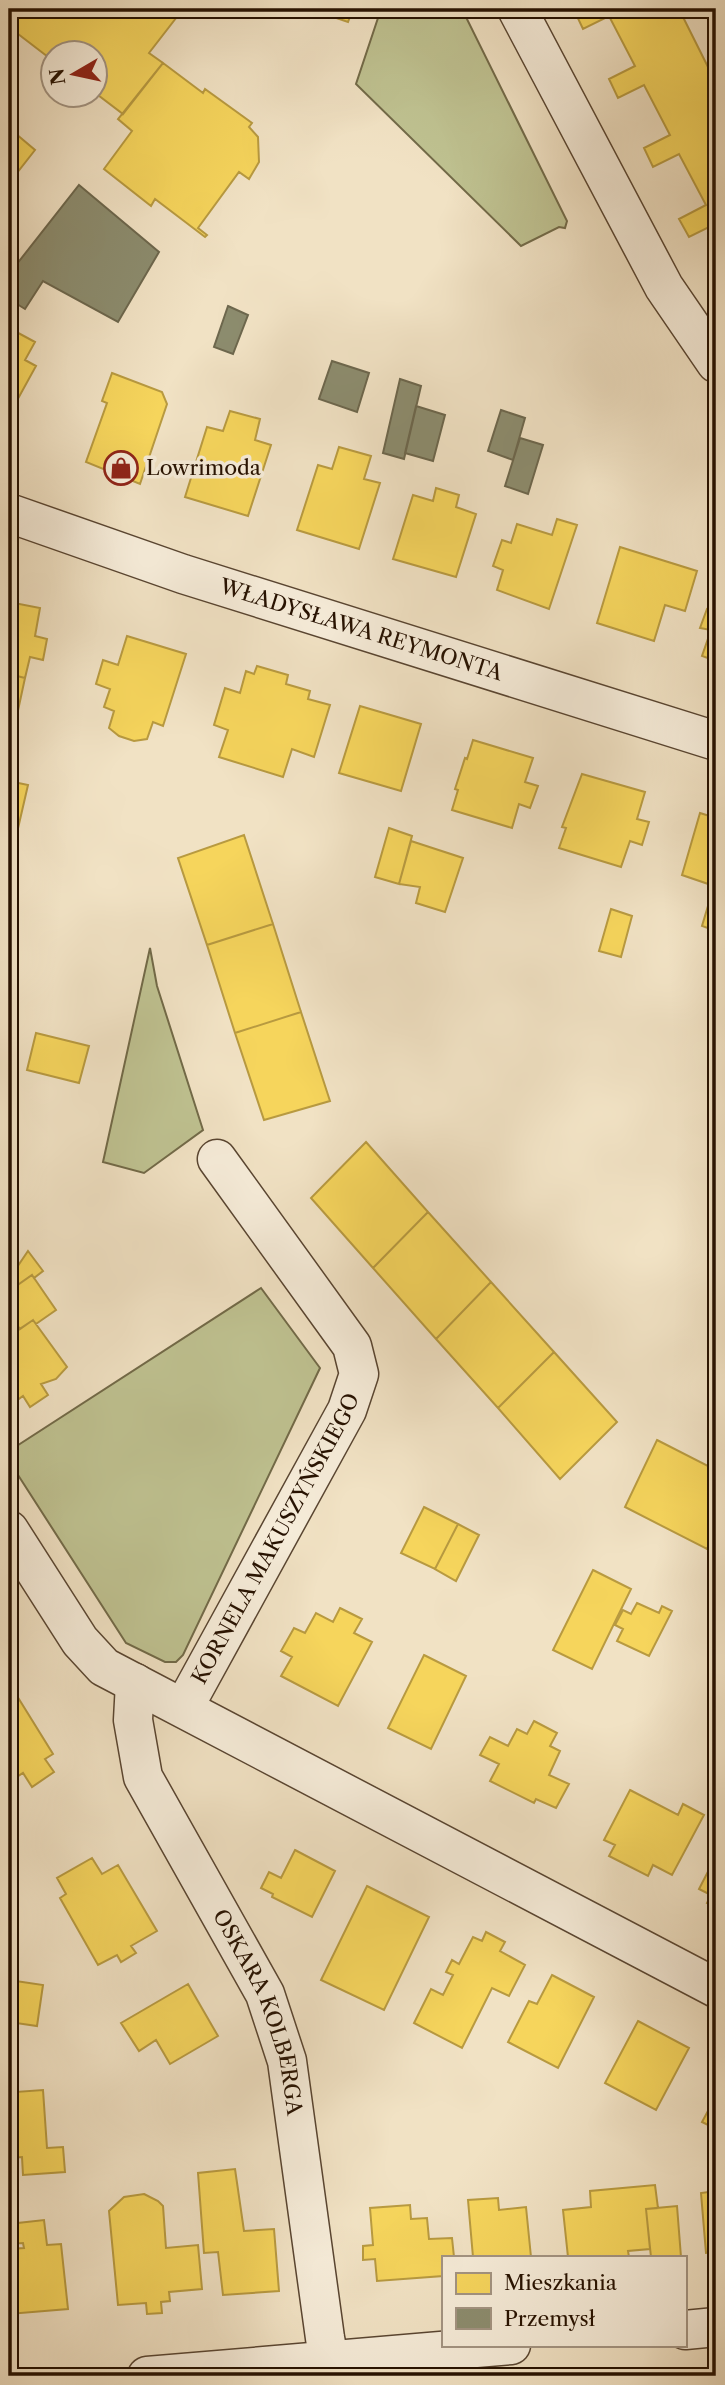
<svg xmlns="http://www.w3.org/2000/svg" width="725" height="2385" font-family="'Libre Caslon Text',serif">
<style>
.green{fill:#bfc291;stroke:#726a48;stroke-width:2}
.homes{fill:#f6d55c;stroke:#b89a40;stroke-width:2}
.industry{fill:#8c8c6e;stroke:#6d674d;stroke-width:2}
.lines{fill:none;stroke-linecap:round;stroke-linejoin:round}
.minor-casing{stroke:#594531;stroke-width:41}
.minor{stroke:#f6ecd9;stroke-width:38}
.labels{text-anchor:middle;stroke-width:7;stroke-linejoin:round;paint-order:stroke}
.poi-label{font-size:21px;fill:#261100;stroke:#f6ecd9;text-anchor:start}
.street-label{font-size:21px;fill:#261100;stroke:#f6ecd9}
</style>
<rect width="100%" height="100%" fill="#f1e2c4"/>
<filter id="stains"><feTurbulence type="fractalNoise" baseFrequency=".00286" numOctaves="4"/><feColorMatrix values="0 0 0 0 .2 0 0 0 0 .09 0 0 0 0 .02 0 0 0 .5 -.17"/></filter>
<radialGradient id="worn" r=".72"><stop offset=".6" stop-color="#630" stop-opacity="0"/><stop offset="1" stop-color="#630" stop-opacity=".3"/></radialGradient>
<path class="green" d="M 381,9 L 462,9 L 567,221 L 565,228 L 559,227 L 521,246 L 356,84 Z
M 150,948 L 157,986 L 203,1130 L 144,1173 L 103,1162 Z
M 261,1288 L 320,1368 L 183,1655 L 176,1662 L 165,1662 L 126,1643 L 9,1461 L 9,1451 Z"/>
<path class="homes" d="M 18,9 L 183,9 L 149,53 L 163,63 L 123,114 L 94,92 L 94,52 L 52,52 L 52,60 L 9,27 L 9,22 Z
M 310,9 L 353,9 L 348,22 Z
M 576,9 L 679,9 L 716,83 L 716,226 L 715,224 L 689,237 L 679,219 L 706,205 L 679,154 L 653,167 L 644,148 L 670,135 L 644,85 L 618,98 L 609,79 L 635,66 L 609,16 L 583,29 L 574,10 Z
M 163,63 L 203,93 L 205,89 L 252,123 L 249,127 L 258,137 L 259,162 L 249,179 L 239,172 L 198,228 L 207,235 L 205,237 L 155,199 L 151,206 L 104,169 L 132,131 L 118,119 Z
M 9,128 L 35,150 L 9,183 Z
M 9,328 L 35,342 L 25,360 L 36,366 L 9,415 Z
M 112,373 L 162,392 L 167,404 L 140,484 L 86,462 L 107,403 L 102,401 Z
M 230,411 L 260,419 L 255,440 L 271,445 L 248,516 L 185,497 L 207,427 L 223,431 Z
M 339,447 L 371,456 L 364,479 L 380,483 L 359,549 L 297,530 L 318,465 L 332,469 Z
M 436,488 L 459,495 L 456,507 L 476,514 L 456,577 L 393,559 L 413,495 L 433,501 Z
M 557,519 L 577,525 L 549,609 L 497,590 L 503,570 L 493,566 L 502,540 L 511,543 L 517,524 L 552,535 Z
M 620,547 L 697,571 L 685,611 L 665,605 L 654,641 L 597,623 Z
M 9,602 L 40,608 L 35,636 L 47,639 L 43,660 L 30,657 L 25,678 L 9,674 Z
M 707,609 L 716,612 L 716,661 L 702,656 L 711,630 L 700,628 Z
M 127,636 L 186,654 L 163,726 L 153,722 L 147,739 L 134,741 L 119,736 L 109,728 L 114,711 L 104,707 L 110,689 L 96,684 L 103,660 L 118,665 Z
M 257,666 L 288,675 L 286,684 L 310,691 L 308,699 L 330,705 L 314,757 L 292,749 L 283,777 L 219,757 L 228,730 L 214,725 L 225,688 L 240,693 L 246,671 L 254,674 Z
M 9,674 L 25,678 L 14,729 L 9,728 Z
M 360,706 L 421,724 L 401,791 L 339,773 Z
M 473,740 L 533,758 L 525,782 L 538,786 L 530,808 L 519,804 L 512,828 L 452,810 L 458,790 L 455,789 L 465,758 L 467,759 Z
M 582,774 L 645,792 L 637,819 L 649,822 L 642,845 L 630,841 L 621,867 L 559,848 L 566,828 L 562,827 Z
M 9,781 L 28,785 L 16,837 L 9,835 Z
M 700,813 L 716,818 L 716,931 L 702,926 L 714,886 L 682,875 Z
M 389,828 L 412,836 L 399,884 L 375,877 Z
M 9,835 L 16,837 L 9,871 Z
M 244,835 L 273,924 L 207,945 L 178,858 Z
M 411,841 L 463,858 L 445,912 L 416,903 L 420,887 L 399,884 Z
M 611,909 L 632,916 L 621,957 L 599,951 Z
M 273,924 L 301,1012 L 235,1033 L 207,945 Z
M 301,1012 L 330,1101 L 264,1120 L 235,1033 Z
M 36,1033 L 89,1046 L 79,1083 L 27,1070 Z
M 366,1142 L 428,1212 L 373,1268 L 311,1198 Z
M 428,1212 L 491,1282 L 436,1339 L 373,1268 Z
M 28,1251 L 43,1271 L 34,1278 L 32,1275 L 9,1291 L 9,1279 Z
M 32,1275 L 56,1310 L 36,1324 L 33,1320 L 20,1329 L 9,1314 L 9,1291 Z
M 491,1282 L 554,1352 L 498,1408 L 436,1339 Z
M 33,1320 L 67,1367 L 56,1379 L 41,1384 L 48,1395 L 30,1407 L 23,1396 L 16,1401 L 9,1390 L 9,1336 Z
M 554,1352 L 617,1422 L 560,1479 L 498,1408 Z
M 657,1440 L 716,1470 L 716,1531 L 707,1549 L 625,1507 Z
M 424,1507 L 458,1524 L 435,1569 L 401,1553 Z
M 458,1524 L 479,1535 L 456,1581 L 435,1569 Z
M 716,1531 L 716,1553 L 707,1549 Z
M 593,1570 L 631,1589 L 592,1669 L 553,1650 Z
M 637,1603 L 659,1613 L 662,1606 L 672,1611 L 649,1656 L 617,1641 L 623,1629 L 615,1625 L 623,1610 L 631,1614 Z
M 340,1608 L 362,1619 L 354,1633 L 372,1642 L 338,1706 L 281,1676 L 292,1657 L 281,1651 L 294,1628 L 305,1633 L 316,1613 L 333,1622 Z
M 424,1655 L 466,1676 L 431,1749 L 388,1728 Z
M 9,1683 L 53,1754 L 45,1759 L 54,1772 L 32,1787 L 23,1773 L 9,1782 Z
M 534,1721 L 557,1733 L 550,1746 L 560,1751 L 549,1775 L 569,1784 L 556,1808 L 536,1799 L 534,1803 L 490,1781 L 499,1764 L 480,1755 L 490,1737 L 508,1746 L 517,1729 L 527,1734 Z
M 630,1790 L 678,1815 L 683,1804 L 704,1815 L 672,1875 L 653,1865 L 648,1876 L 609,1856 L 615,1845 L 604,1840 Z
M 295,1850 L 335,1871 L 312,1917 L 272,1897 L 273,1894 L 261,1888 L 269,1872 L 281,1878 Z
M 716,1856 L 716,1908 L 707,1903 L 711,1895 L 699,1889 Z
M 92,1858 L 102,1874 L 118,1865 L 157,1931 L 131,1946 L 136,1953 L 121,1962 L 117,1955 L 98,1965 L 60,1898 L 66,1894 L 57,1878 Z
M 367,1886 L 429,1917 L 384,2010 L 321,1980 Z
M 486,1932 L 505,1942 L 500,1951 L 525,1965 L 509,1996 L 492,1988 L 462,2048 L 414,2023 L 431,1989 L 443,1995 L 453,1975 L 446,1972 L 452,1960 L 459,1964 L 473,1937 L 482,1941 Z
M 552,1975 L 594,1997 L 558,2068 L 508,2042 L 529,2001 L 537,2004 Z
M 9,1980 L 43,1985 L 37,2026 L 9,2022 Z
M 188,1984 L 218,2036 L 170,2064 L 156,2040 L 139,2051 L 121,2023 Z
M 638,2021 L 689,2048 L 656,2110 L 605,2083 Z
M 9,2082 L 16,2082 L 16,2092 L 43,2090 L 47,2148 L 63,2147 L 65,2172 L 23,2175 L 22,2157 L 9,2158 Z
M 716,2096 L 716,2129 L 702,2122 Z
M 235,2169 L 244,2231 L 274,2229 L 279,2291 L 223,2295 L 218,2252 L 204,2253 L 198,2173 Z
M 655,2185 L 658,2208 L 646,2209 L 650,2249 L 628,2251 L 629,2257 L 568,2257 L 563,2210 L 591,2207 L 590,2191 Z
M 716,2191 L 716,2252 L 706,2253 L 701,2193 Z
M 144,2194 L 158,2201 L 163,2206 L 166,2248 L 198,2245 L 202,2289 L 169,2292 L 170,2301 L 161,2302 L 162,2313 L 147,2314 L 146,2303 L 118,2305 L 109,2211 L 124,2197 Z
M 498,2198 L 499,2210 L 526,2207 L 531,2257 L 473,2257 L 468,2200 Z
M 410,2205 L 411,2219 L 427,2218 L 429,2239 L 452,2238 L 454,2257 L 443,2257 L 443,2276 L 377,2281 L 375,2259 L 363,2260 L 363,2246 L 373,2245 L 370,2208 Z
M 677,2206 L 681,2257 L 651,2257 L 646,2209 Z
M 44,2220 L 47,2245 L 61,2244 L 68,2309 L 9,2314 L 9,2249 L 24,2248 L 23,2243 L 9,2244 L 9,2224 Z"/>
<path class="industry" d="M 79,185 L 159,252 L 118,322 L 43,281 L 25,309 L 9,299 L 9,274 Z
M 228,306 L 248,315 L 233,354 L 214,347 Z
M 332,361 L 369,373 L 357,412 L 319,399 Z
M 400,379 L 421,386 L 404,459 L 383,453 Z
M 416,406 L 445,415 L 433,461 L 405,453 Z
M 501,410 L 525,418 L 513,460 L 488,451 Z
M 520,438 L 543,445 L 528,494 L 505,486 Z"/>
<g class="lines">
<g class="minor-casing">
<g id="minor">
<path d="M 517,9 L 664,287 L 716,363"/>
<path id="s1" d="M 9,513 L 183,574 L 716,741"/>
<path d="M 9,1530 L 80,1641 L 104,1667 L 716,1988"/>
<path id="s2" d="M 135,1683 L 133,1720 L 143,1777 L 265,1994 L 287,2061 L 325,2338 L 332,2376"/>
<path id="s3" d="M 184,1707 L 347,1410 L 359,1374 L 352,1346 L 217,1159"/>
<path d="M 685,2330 L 716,2327"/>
<path d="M 147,2376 L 511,2345"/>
</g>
</g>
<use href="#minor" class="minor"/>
</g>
<defs>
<g id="shop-ring" transform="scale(1.75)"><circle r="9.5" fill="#f6ecd9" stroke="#8f2418" stroke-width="1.5"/><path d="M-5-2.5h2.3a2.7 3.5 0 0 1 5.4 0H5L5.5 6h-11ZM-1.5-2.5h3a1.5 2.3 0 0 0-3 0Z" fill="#8f2418"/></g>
</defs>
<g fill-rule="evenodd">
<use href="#shop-ring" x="121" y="468"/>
</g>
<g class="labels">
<g class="poi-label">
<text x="146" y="475">Lowrimoda</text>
</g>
<g class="street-label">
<text dy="7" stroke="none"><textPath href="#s1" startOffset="371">WŁADYSŁAWA REYMONTA</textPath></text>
<text dy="7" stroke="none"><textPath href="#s3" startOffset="192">KORNELA MAKUSZYŃSKIEGO</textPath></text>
<text dy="7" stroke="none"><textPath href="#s2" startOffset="359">OSKARA KOLBERGA</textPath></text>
</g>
</g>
<rect width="725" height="2385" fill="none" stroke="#f1e2c4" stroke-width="35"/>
<rect x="10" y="10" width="704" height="2364" fill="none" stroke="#261100" stroke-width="3.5"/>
<rect x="18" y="18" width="690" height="2350" fill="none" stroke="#261100" stroke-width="2"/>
<rect x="442" y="2256" width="245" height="91" fill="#f6ecd9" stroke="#a39482" stroke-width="2"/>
<rect x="456" y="2273" width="35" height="21" fill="#f6d55c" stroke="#a39482" stroke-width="2"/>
<text x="504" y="2290" font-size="21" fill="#261100">Mieszkania</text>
<rect x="456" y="2308" width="35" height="21" fill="#8c8c6e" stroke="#a39482" stroke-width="2"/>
<text x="504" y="2326" font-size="21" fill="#261100">Przemysł</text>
<g transform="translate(74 74) rotate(261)"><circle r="33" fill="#f6ecd9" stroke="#a39482" stroke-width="2"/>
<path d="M0-5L12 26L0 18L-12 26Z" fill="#8f2418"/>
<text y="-10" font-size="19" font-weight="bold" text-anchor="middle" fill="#261100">N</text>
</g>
<rect width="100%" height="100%" filter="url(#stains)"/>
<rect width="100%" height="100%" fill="url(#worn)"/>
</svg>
